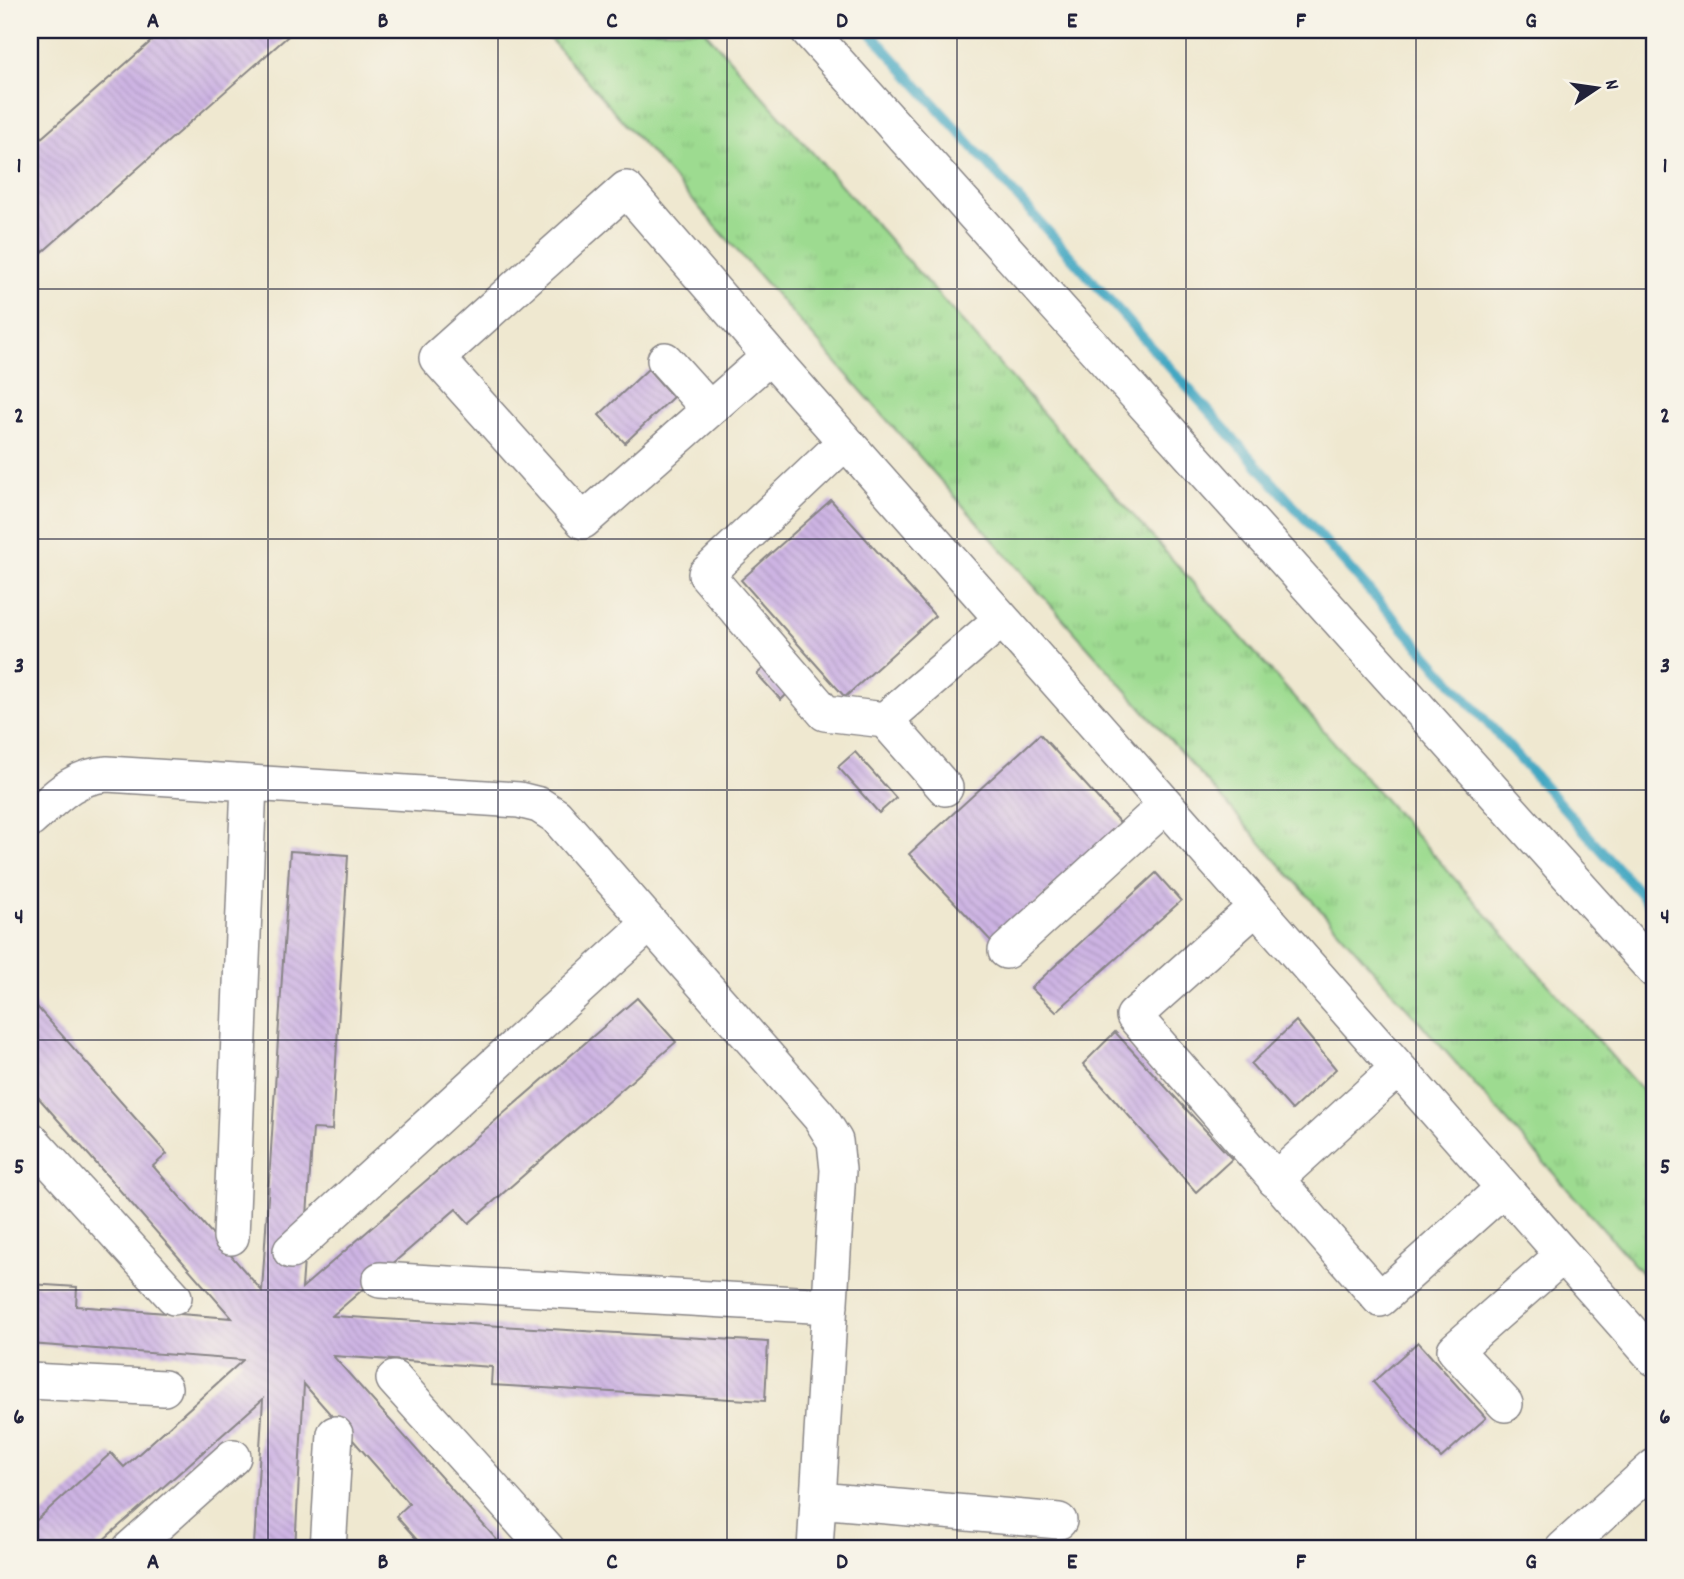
<svg xmlns="http://www.w3.org/2000/svg" width="1684" height="1579" font-family="Dekko,sans-serif">
<style>
.grass{fill:url(#grass-tufts);stroke:#607e66;stroke-width:2}
.lines{fill:none;stroke-linecap:round;stroke-linejoin:round}
.stream{stroke:#42a7c2;stroke-width:10}
.building{fill:url(#building-back-hatch)}
.minor-casing{stroke:#888586;stroke-width:38}
.minor{stroke:#fff;stroke-width:35}
.grid{fill:none;stroke:#22223b;stroke-width:2;stroke-opacity:0.55}
.neatline{fill:none;stroke:#22223b;stroke-width:2.5}
.grid-label{font-size:23px;text-anchor:middle;font-weight:bold;fill:#22223b}
</style>
<defs>
<pattern id="grass-tufts" width="24" height="20" patternUnits="userSpaceOnUse" patternTransform="scale(1.75)"><rect width="24" height="20" fill="#9ddb90"/><path d="M3 7l-1-3M5 7V3M7 7l1-3M15 17l-1-3M17 17v-4M19 17l1-3" fill="none" stroke="#87bc7d"/></pattern>
<pattern id="building-back-hatch" width="6" height="6" patternUnits="userSpaceOnUse" patternTransform="scale(1.75)"><rect width="6" height="6" fill="#cdb4e3"/><path d="M-1 5l2 2M0 0l6 6M5-1l2 2" fill="none" stroke="#b09ac4"/></pattern>
</defs>
<rect width="100%" height="100%" fill="#f7f3e8"/>
<filter id="ink" filterUnits="userSpaceOnUse"><feTurbulence type="fractalNoise" baseFrequency=".0143" numOctaves="2"/><feDisplacementMap in="SourceGraphic" scale="14" xChannelSelector="R" yChannelSelector="G"/><feConvolveMatrix kernelMatrix="1 2 1 2 8 2 1 2 1" color-interpolation-filters="sRGB"/></filter>
<filter id="wash" filterUnits="userSpaceOnUse"><feTurbulence type="fractalNoise" baseFrequency=".00686" numOctaves="4" result="noise"/><feDisplacementMap in="SourceGraphic" scale="28" xChannelSelector="R" yChannelSelector="G"/><feGaussianBlur stdDeviation="1.57" result="paint"/><feColorMatrix in="noise" values="0 0 0 0 0 0 0 0 0 0 0 0 0 0 0 0 0 1.4 0 .05"/><feComposite in="paint" operator="in"/></filter>
<g filter="url(#wash)">
<rect width="100%" height="100%" fill="#efe8d0"/>
<path class="grass" d="M 542,30 L 704,30 L 1654,1104 L 1654,1287 Z"/>
<g class="lines">
<path class="stream" d="M 868,30 L 1654,909"/>
</g>
<g id="blocks">
<path class="building" d="M 164,30 L 295,30 L 30,263 L 30,148 Z
M 648,369 L 673,397 L 625,443 L 599,415 Z
M 831,500 L 935,616 L 845,697 L 741,580 Z
M 767,665 L 791,690 L 781,700 L 757,674 Z
M 1040,734 L 1122,825 L 993,943 L 909,854 Z
M 855,752 L 896,798 L 879,813 L 838,767 Z
M 290,851 L 348,855 L 332,1130 L 313,1129 L 302,1288 L 637,998 L 676,1042 L 469,1223 L 456,1209 L 332,1316 L 768,1342 L 765,1401 L 491,1385 L 492,1367 L 333,1356 L 505,1549 L 425,1549 L 396,1516 L 409,1504 L 304,1384 L 295,1549 L 235,1549 L 236,1544 L 254,1545 L 263,1399 L 93,1549 L 30,1549 L 30,1526 L 111,1453 L 124,1467 L 243,1360 L 30,1344 L 30,1284 L 77,1287 L 76,1306 L 232,1318 L 30,1088 L 30,999 L 167,1154 L 153,1166 L 262,1291 Z
M 1156,873 L 1181,901 L 1056,1012 L 1031,988 Z
M 1296,1021 L 1336,1069 L 1292,1110 L 1251,1064 Z
M 1115,1032 L 1232,1159 L 1196,1192 L 1083,1064 Z
M 1418,1342 L 1486,1418 L 1441,1458 L 1373,1382 Z"/>
</g>
</g>
<g filter="url(#ink)">
<use href="#blocks" fill-opacity="0" stroke="#888586" stroke-width="2"/>
<g class="lines">
<g class="minor-casing">
<path id="minor" d="M 808,30 L 1654,970
M 770,356 L 583,521 L 437,358 L 626,189 L 770,356 L 1654,1358
M 665,360 L 709,409
M 845,442 L 706,574 L 825,713 L 885,720
M 945,788 L 885,720 L 1002,619
M 30,820 C 54,799 73,776 107,774 L 519,800 L 539,805 L 556,816 L 820,1117 L 835,1141 L 838,1170 L 815,1549
M 1256,907 L 1134,1016 L 1380,1299 L 1504,1188
M 1006,951 L 1166,805
M 30,1139 L 174,1297
M 1275,1180 L 1398,1068
M 231,1237 L 249,783
M 291,1251 L 650,923
M 380,1280 L 830,1306
M 394,1379 L 547,1549
M 30,1381 L 164,1388
M 1505,1404 L 1455,1350 L 1563,1255
M 818,1500 L 1059,1521
M 130,1549 L 233,1457
M 328,1549 L 335,1434
M 1563,1549 L 1654,1467"/>
</g>
<use href="#minor" class="minor"/>
</g>
</g>
<path class="grid" d="M 268,30 L 268,1549M 498,30 L 498,1549M 727,30 L 727,1549M 957,30 L 957,1549M 1186,30 L 1186,1549M 1416,30 L 1416,1549M 30,289 L 1654,289M 30,539 L 1654,539M 30,790 L 1654,790M 30,1040 L 1654,1040M 30,1290 L 1654,1290"/>
<rect width="1684" height="1579" fill="none" stroke="#f7f3e8" stroke-width="77"/>
<g transform="translate(1597 88) rotate(77)" stroke="#f7f3e8" stroke-width="5" paint-order="stroke">
<path d="M0-5L12 26L0 18L-12 26Z" fill="#22223b"/>
<text y="-10" font-size="19" font-weight="bold" text-anchor="middle" fill="#22223b">N</text>
</g>
<rect x="38" y="38" width="1608" height="1502" class="neatline"/>
<g class="grid-label">
<text x="153" y="27">A</text>
<text x="383" y="27">B</text>
<text x="612" y="27">C</text>
<text x="842" y="27">D</text>
<text x="1072" y="27">E</text>
<text x="1301" y="27">F</text>
<text x="1531" y="27">G</text>
<text x="19" y="172">1</text>
<text x="1665" y="172">1</text>
<text x="19" y="422">2</text>
<text x="1665" y="422">2</text>
<text x="19" y="672">3</text>
<text x="1665" y="672">3</text>
<text x="19" y="923">4</text>
<text x="1665" y="923">4</text>
<text x="19" y="1173">5</text>
<text x="1665" y="1173">5</text>
<text x="19" y="1423">6</text>
<text x="1665" y="1423">6</text>
<text x="153" y="1568">A</text>
<text x="383" y="1568">B</text>
<text x="612" y="1568">C</text>
<text x="842" y="1568">D</text>
<text x="1072" y="1568">E</text>
<text x="1301" y="1568">F</text>
<text x="1531" y="1568">G</text>
</g>
</svg>
